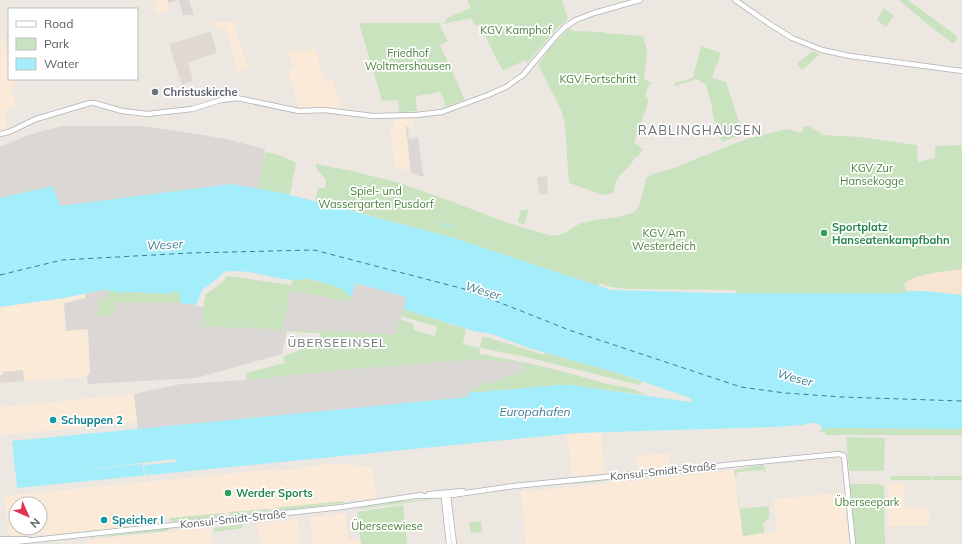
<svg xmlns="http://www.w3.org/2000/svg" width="962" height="544" font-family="Mulish,sans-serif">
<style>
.commercial{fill:#fcead8;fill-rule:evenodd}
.industrial{fill:#dbd7d4}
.education{fill:#dfd8d3}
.green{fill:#c9e3bf}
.sand{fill:#f8e4d2}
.water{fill:#a4edfb}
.pier{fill:#ede7e2}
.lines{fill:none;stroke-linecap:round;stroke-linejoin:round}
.stream{stroke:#a4edfb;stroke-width:1}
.ferry{stroke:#3a7d91;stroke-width:1;stroke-dasharray:5 4;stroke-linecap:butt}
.tertiary-casing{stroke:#aeb2b4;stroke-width:6}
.tertiary{stroke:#fff;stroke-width:4.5}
.worship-dot{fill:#6b7280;stroke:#fff;stroke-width:1.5}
.leisure-dot{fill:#2e9e5b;stroke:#fff;stroke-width:1.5}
.culture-dot{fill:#0f9aa8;stroke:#fff;stroke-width:1.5}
.labels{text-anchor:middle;stroke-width:3.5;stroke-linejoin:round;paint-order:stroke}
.park-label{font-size:11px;fill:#4a8339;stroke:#fff}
.worship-label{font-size:11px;font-weight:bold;fill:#5b616d;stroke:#fff;text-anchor:start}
.leisure-label{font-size:11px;font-weight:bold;fill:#27864d;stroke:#fff;text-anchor:start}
.culture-label{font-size:11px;font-weight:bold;fill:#0d838f;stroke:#fff;text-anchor:start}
.street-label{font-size:11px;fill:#5a6062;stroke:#fff}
.water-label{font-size:12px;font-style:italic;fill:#3a7d91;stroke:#fff}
.neighbourhood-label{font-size:12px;letter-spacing:1px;fill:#6b7274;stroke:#fff}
.quarter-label{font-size:13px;letter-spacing:1px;fill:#6b7274;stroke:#fff}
</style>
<rect width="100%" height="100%" fill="#ede7e2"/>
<path class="commercial" d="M 156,0 L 168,0 L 167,13 L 154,11 Z
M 214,22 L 235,22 L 235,29 L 248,68 L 238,71 L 226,28 L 216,31 Z
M 1,33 L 3,34 L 9,58 L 9,79 L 14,79 L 16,85 L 13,86 L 12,88 L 16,107 L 6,109 L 5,121 L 8,129 L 2,131 L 0,131 Z
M 299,48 L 301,52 L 315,48 L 325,82 L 333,80 L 341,107 L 339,109 L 316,107 L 299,107 L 288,70 L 293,68 L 288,52 Z
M 413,118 L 414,127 L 406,127 L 411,171 L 395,167 L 390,128 L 394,127 L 393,119 Z
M 85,294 L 86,298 L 64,303 L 66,331 L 88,329 L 90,372 L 87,377 L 24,381 L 23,370 L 2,372 L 3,375 L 0,375 L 0,307 L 64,298 Z
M 134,394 L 137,422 L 0,435 L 0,407 Z
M 601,432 L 605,473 L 572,476 L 567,434 Z
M 669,453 L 670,466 L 669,468 L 639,471 L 638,469 L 636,456 Z
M 336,464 L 364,466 L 373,469 L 376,498 L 170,518 L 165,519 L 163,523 L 160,524 L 44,535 L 11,536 L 9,533 L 4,496 L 277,469 L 277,471 L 298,469 L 298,467 ZM 16,504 L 40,504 L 40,528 L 16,528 Z
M 734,470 L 743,536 L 777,531 L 774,499 L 844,493 L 849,544 L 526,544 L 521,492 L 701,474 L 701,473 Z
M 904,483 L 904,508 L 929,508 L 929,526 L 888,526 L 888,484 Z
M 345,513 L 348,540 L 360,539 L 361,544 L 313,544 L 310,518 Z
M 298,519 L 301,544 L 260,544 L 257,524 Z
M 210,528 L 212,544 L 87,544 L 87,540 Z"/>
<path class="industrial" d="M 168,0 L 189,0 L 194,15 L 183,15 L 179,0 L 170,3 L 168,2 Z
M 61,126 L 143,126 L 222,138 L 265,149 L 258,189 L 231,184 L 59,207 L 53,186 L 0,198 L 0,147 L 29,135 Z
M 406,127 L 408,127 L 409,139 L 418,138 L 423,173 L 425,174 L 424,177 L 411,173 Z
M 355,283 L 407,297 L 396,334 L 297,330 L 296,332 L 287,331 L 282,354 L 196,378 L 88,384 L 87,377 L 90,372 L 88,329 L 66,331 L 64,303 L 86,298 L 85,294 L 108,289 L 110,298 L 99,299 L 99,316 L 115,302 L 180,303 L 203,307 L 203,326 L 251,329 L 252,327 L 281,331 L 284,322 L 283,314 L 286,314 L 291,290 L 351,302 Z
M 477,359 L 522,363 L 525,371 L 491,384 L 479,385 L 468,397 L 138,429 L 134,394 L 181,384 L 246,380 L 343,370 Z"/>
<path class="education" d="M 211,32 L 217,53 L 188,62 L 193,81 L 182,85 L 169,44 Z
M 547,176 L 548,194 L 541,195 L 539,194 L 537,177 Z
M 23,370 L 24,381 L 0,383 L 0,375 L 3,375 L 2,372 Z"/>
<path class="green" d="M 467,0 L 562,0 L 568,19 C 552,31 541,48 527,63 L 525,60 L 503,71 L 479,25 L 475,26 L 471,18 C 462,21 453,21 444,24 L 447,18 L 471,8 Z
M 899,0 L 908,0 L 957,36 L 957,38 L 954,44 L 931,27 Z
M 884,8 L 894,16 L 886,27 L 877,20 Z
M 359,23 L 439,23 L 448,41 L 440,45 L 465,100 L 445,107 L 444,100 L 440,92 L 416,96 L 417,111 L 399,112 L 398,100 L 382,101 Z
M 569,28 L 572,31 L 602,32 L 603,33 L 643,36 L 647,51 L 644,79 L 652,83 L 649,85 L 645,95 L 649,100 L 634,143 L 643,149 L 638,157 L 636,156 C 628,172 615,173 614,193 L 604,195 L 569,183 L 565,125 L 562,111 L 538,65 L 550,48 Z
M 701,46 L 721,53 L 717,65 L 716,65 L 712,78 L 726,82 L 743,134 L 722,142 L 713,116 L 712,106 L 706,85 L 696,79 L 675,86 L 675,83 L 693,78 Z
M 812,51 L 820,54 L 802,70 L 797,64 Z
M 804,126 C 810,126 818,130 822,135 L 860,137 L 917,145 L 918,162 L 935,158 L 935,146 L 962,145 L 962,295 L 924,291 L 908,291 L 906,293 L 736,293 L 735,290 L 629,289 L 611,287 L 599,283 L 599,286 L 454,238 L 315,201 L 318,188 L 323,188 L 326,186 L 326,180 L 316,168 L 316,164 L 352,171 L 399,183 L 448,200 L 502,221 L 548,235 C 565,238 568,228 582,223 C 598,218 619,219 634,212 L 639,207 L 646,179 L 652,174 L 672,169 L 720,149 L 750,138 L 787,129 L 802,133 Z
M 265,152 L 279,155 L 296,163 L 290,195 L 258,189 Z
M 529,209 L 524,225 L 518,222 L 520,215 L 519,211 Z
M 227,276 L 292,285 L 291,280 C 296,281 299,279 303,279 C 309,278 338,286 343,289 C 347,291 348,295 352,297 L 351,302 L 291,290 L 286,315 L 283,315 L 284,322 L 282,331 L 252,327 L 251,329 L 202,326 L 203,307 L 206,294 L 222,283 Z
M 114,291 L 170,294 L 172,292 L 179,292 L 180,303 L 115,302 L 114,315 L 98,316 L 99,299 L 109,298 L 109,292 Z
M 403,309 L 466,329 L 463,344 L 479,348 L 483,336 L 544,355 L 545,353 L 601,368 L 643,382 L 639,385 L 526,357 L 480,348 L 479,354 C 522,361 563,371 604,383 C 617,387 634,386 645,395 L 571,385 L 558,385 L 468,393 L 479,385 L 491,383 L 525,370 L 522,363 L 477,359 L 343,370 L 246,380 L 246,373 L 285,363 L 283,357 L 319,342 L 320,333 L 296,332 L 297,330 L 396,334 L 400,319 L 414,324 L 413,330 L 435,336 L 437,327 L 401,316 Z
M 825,428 L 962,429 L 962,435 L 825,435 L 825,432 L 820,432 L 820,430 L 824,431 Z
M 846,437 L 885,438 L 884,470 L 877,471 L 850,471 L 849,468 Z
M 763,465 L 765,467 L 766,472 L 764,473 L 764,470 L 737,472 L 737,474 L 735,475 L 740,509 L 769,506 L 769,517 L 763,524 L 764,533 L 743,536 L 734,470 Z
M 690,470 L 693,470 L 695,472 L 572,484 L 572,483 L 689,472 Z
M 891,476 L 932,476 L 932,480 L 891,480 Z
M 933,476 L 962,476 L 962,480 L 933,480 Z
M 850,484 L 877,484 L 884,486 L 885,544 L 855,544 L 849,488 Z
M 430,498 L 436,498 L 427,500 L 360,509 L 359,508 L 387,504 L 388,502 L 421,500 Z
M 344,501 L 344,503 L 275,511 L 275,508 Z
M 403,505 L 407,544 L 361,544 L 357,512 Z
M 269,509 L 270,511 L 230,516 L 230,512 Z
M 223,513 L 224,516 L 173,522 L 170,520 L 170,518 Z
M 481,521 L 482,532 L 471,533 L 469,523 Z
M 242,524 L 243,528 L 214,532 L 214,528 Z
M 169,528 L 168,531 L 91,538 L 93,536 L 97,537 Z"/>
<path class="sand" d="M 962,269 L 962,295 L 925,291 L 907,292 L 904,284 C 915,273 946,272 962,269 Z"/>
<path class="water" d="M 231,184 L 283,193 L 454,238 L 611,290 L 716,293 L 906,293 L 908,291 L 924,291 L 962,295 L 962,429 L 825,428 L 824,431 L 822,430 L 820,424 C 816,422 807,423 803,425 L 774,427 L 576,433 L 17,488 L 12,441 L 468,397 L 468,393 L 558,385 L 571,385 L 690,402 L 692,401 L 691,398 L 621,374 L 526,347 L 492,334 L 474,331 L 403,309 L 406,297 L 355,283 L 352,297 C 347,295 345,290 340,288 C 332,285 312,278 304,279 C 299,279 297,281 292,280 C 269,278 246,268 224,272 L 218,278 L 202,290 L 196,305 L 180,303 L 179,292 L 172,292 L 170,294 L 129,292 L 118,293 L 115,291 L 109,292 L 108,289 L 64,298 L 0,307 L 0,198 L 53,186 L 60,206 Z"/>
<path class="pier" d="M 176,459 L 176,462 L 144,465 L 145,475 L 144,475 L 143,465 L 141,464 L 64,472 Z"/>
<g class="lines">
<path class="stream" d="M 436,221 L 439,223
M 440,223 L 444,226 L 446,224 L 455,228"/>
<path class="ferry" d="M 0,275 L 62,260 L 190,253 L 314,250 L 468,290 L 569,330 L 741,387 L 785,393 L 842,397 L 962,401"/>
<g class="tertiary-casing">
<path id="tertiary" d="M 735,0 L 768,23 L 792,38 L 822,50 L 850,56 L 962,71
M 0,134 L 9,132 L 36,119 L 90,103 L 94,103 L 122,111 L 147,114 L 192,109 L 221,100 L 237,98 L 299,111 L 324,110 L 373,116 L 416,115 L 442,112 L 488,95 L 506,87 L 523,75 L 556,36 L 565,27 L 576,20 L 594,13 L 640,0
M 447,493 L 448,495 L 454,544
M 429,494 L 463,491
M 445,494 L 444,499 L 449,544
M 419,496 L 452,495 L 514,486 L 839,454 L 844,456 L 853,544
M 0,539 L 27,539
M 0,543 L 15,542 L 342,507 L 421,495"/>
</g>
<use href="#tertiary" class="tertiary"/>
</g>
<circle class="worship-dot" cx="155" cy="92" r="4"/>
<g class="leisure-dot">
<circle cx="824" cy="233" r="4"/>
<circle cx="228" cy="493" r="4"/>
</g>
<g class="culture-dot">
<circle cx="53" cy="420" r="4"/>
<circle cx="104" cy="520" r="4"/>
</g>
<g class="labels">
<g class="park-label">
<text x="516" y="34">KGV Kamphof</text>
<text x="408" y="57">Friedhof<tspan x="408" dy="13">Woltmershausen</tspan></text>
<text x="598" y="83">KGV Fortschritt</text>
<text x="872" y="172">KGV Zur<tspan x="872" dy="13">Hansekogge</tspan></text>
<text x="376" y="195">Spiel- und<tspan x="376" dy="13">Wassergarten Pusdorf</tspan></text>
<text x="664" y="237">KGV Am<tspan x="664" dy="13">Westerdeich</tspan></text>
<text x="867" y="506">Überseepark</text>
<text x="387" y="530">Überseewiese</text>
</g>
<g class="worship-label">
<text x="163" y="96">Christuskirche</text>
</g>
<g class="leisure-label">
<text x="832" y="231">Sportplatz<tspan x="832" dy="13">Hanseatenkampfbahn</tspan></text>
<text x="236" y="497">Werder Sports</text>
</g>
<g class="culture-label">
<text x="61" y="424">Schuppen 2</text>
<text x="112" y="524">Speicher I</text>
</g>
<g class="street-label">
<text transform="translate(663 471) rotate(-6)" y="4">Konsul-Smidt-Straße</text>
<text transform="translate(233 519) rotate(-6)" y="4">Konsul-Smidt-Straße</text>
</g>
<g class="water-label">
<text transform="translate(165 245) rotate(-3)" y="4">Weser</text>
<text transform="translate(483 291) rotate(17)" y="4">Weser</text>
<text transform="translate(795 378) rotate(15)" y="4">Weser</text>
<text x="535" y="416">Europahafen</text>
</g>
<g class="neighbourhood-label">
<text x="337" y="347">ÜBERSEEINSEL</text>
</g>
<g class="quarter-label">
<text x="700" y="135">RABLINGHAUSEN</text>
</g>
</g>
<rect x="8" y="8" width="130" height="72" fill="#ffffff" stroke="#bdbfc0"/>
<rect x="16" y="21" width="20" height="6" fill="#ffffff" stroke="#bdbfc0"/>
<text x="44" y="28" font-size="12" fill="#5a6062">Road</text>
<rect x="16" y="38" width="20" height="12" fill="#c9e3bf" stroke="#bdbfc0"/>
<text x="44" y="48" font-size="12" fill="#5a6062">Park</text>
<rect x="16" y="58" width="20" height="12" fill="#a4edfb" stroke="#bdbfc0"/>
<text x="44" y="68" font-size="12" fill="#5a6062">Water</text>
<g transform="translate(28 516) rotate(135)"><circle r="19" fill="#ffffff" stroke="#bdbfc0"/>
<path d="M0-3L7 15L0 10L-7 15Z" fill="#e03456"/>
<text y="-6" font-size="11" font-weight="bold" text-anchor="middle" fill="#5a6062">N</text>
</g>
</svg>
